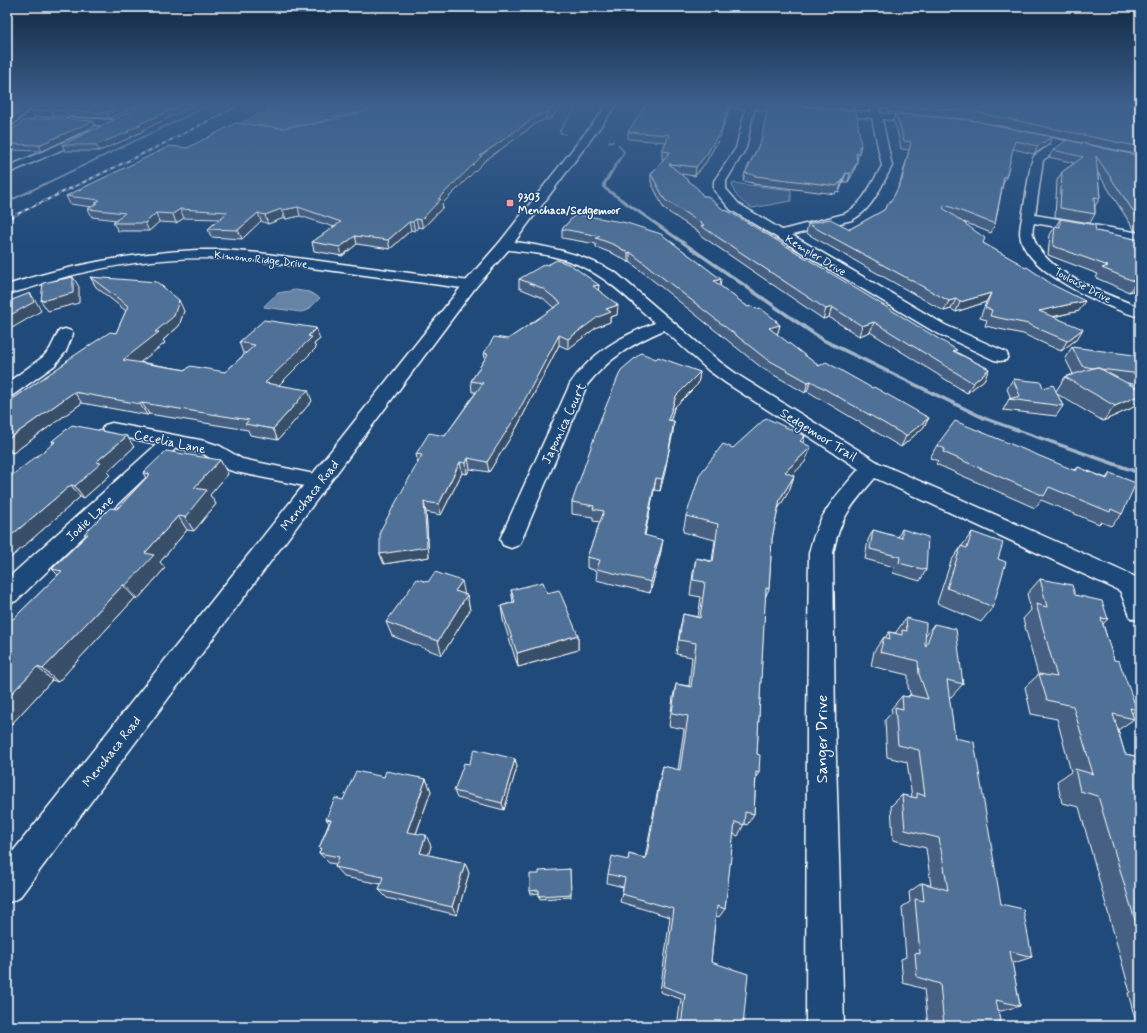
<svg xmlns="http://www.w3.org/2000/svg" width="1147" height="1033" font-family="Mynerve,sans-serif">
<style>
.green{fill:#3c618b;stroke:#9eb0c5}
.water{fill:#6583a4;stroke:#a3b5c8}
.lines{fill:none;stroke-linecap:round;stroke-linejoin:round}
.stream{fill:#a3b5c8;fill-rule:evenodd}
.minor-casing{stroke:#fff;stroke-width:3}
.secondary-casing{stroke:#fff;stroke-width:3}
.minor{fill:#1f4a7a;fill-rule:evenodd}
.secondary{fill:#1f4a7a;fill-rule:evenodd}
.rail-casing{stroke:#fff;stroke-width:2}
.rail{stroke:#1f4a7a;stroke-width:1.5;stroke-dasharray:4;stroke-linecap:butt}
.wall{fill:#456182;stroke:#fff}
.shaded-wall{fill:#384f6a;stroke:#fff}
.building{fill:#507197;stroke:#fff}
.poi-dot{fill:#ff9aa2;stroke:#1f4a7a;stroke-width:1.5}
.labels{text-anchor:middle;stroke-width:3;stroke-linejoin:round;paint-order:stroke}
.far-poi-label{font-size:11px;font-weight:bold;fill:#fff;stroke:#1f4a7a;text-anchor:start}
.far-street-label{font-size:11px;fill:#fff;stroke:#1f4a7a}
.street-label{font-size:13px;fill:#fff;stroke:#1f4a7a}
.near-street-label{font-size:16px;fill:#fff;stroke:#1f4a7a}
</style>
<rect width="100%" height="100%" fill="#1f4a7a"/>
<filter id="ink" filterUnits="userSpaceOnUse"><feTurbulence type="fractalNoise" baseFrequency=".025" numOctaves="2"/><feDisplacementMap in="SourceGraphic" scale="8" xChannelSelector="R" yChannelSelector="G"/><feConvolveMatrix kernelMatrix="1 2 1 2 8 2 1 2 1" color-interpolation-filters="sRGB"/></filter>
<g filter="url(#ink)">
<path class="green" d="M 732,183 L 791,190 L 791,201 L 752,208 C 742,202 733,196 732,183 Z"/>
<path class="water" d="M 274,104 L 369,104 L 372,105 C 360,125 287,113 266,111 L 265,110 Z
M 264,113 L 331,119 L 334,120 L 292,130 L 235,126 L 256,115 Z
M 295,290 L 309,292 L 320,298 L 308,310 L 301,312 L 264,307 L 265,305 L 278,293 Z"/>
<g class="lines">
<path class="stream" d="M 210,104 L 214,104 L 7,203 L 7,201 Z
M 574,104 L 576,104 L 577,107 L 561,130 L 561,132 L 566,134 L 565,135 L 559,133 L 559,130 L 575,107 Z
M 609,140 L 614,141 L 614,142 L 613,143 L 608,142 Z
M 617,144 L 619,144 L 625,152 L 606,184 L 606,187 L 607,188 L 825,339 L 988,418 L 1140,471 L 1140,475 L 984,420 L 821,341 L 605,190 L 602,187 L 602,184 L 623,152 Z"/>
<g class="minor-casing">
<path id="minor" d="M 38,104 L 48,104 L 10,139 L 7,140 L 7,132 Z
M 719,104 L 763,104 L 871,112 L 870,104 L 878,104 L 880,113 L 928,117 L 930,119 L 925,122 L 882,119 L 892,166 C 881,186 873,209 852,220 L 792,235 L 945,325 L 1006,352 L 1008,356 L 1006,360 L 1000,361 L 994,360 L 933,331 L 731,210 L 714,190 L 714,181 L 736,148 L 746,108 L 723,107 ZM 754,109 L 872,118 L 882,166 C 871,184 863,205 844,214 L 782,230 L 739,204 L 726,189 L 726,181 L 746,148 Z
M 71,118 L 112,120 L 117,123 L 112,126 L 68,123 L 66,121 L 68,119 Z
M 90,131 L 93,132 L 95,134 L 93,136 L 7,174 L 7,167 Z
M 1022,131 L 1102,150 L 1140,157 L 1140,163 L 1062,147 L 1043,160 L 1035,215 L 1140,233 L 1140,241 L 1034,223 C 1033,226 1032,231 1033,235 C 1042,273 1108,295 1140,307 L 1140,317 C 1109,309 1021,271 1020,233 C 1020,226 1022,219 1023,212 C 1026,196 1028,180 1031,164 L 1034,156 L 1052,144 L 1019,136 L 1017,134 L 1019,132 Z
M 505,241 C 545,245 581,253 616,273 L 720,362 L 738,375 L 879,463 L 1138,578 L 1140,583 L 1140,621 L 1131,618 L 1120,591 L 875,478 C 852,505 840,517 833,553 L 835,725 L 844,1026 L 806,1026 L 807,725 L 809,553 C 818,515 834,498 859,469 L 726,383 L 708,370 L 664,330 C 633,343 608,359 587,385 L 522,539 L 519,545 L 511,548 L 503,545 L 500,539 L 570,384 C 591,353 621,336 655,323 C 623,294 598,267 555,257 C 537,252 518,252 500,248 L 498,245 L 500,242 Z
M 197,250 L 224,250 L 259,253 L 470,281 L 475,282 L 477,285 L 475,288 L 470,289 L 259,261 C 194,254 129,260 65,277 C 46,282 27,290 7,294 L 7,285 C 69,265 131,253 197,250 Z
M 65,329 L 71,331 L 73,334 L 66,351 L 55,365 L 13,395 L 7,396 L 7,383 L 43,357 L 50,349 L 59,331 Z
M 112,423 L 205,441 L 220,446 L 242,459 L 319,475 L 326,477 L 329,482 L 326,487 L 319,489 L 236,472 L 229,470 L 202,453 L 176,448 L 16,601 L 7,604 L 7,579 L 157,444 L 105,433 L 102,429 L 105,425 Z"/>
</g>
<g class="secondary-casing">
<path id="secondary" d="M 608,104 L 617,104 L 510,248 L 475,288 L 19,898 L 7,903 L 7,859 L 465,282 L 500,242 Z"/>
</g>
<use href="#minor" class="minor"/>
<use href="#secondary" class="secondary"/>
<g class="rail-casing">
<path id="rail" d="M 7,219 L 163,144 L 242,104"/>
</g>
<use href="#rail" class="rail"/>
</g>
<path class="wall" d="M 40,104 L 141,104 L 110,118 L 54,116 L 35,117 Z
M 563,104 L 550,119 L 546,119 L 537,123 L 483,162 L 483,163 L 442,204 L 443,207 L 423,228 L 418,227 L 415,231 L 411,230 L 390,249 L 357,244 L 342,256 L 314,251 L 312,242 L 334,227 L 300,216 L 286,219 L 284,218 L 268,224 L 261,221 L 242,239 L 211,237 L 208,229 L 219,219 L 184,218 L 176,223 L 159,222 L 149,231 L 118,231 L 113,223 L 117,220 L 92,217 L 88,209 L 92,207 L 70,204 L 66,196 L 187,148 L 282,128 L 312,124 L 363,112 Z
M 783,104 L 870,104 L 869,107 L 854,106 L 853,110 Z
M 879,104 L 1092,104 L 1096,106 L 1097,106 L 1096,104 L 1140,104 L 1140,155 L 967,119 L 889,113 L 887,108 L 881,108 Z
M 729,109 L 720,137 L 706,162 L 695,176 L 681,174 L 703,196 L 725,211 L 956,352 L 989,369 L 984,380 L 967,393 L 870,332 L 859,336 L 829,317 L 823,319 L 700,235 L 700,233 L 664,209 L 651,182 L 651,174 L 664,159 L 662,159 L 662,151 L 666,142 L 628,139 L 628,132 Z
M 895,114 L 1052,137 L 1048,145 L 1034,154 L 1013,149 L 1006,177 L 1003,184 L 995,224 L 991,233 L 964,222 L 983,243 L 1025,268 L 1079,311 L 1053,317 L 1077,339 L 1061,351 L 1023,334 L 985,326 L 987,320 L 980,318 L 986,302 L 956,312 L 951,309 L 944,311 L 806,233 L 808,224 L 850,229 L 884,210 L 894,196 L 900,183 L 909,150 L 901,149 L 897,130 L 893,121 Z
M 93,121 L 95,126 L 42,151 L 7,150 L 7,134 Z
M 143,130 L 143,131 L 131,137 L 132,137 L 99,151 L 65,151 L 62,145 Z
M 761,141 L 861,146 L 854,171 L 848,182 L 843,182 L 839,192 L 836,191 L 835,194 L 753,184 L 753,183 L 743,181 L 745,173 Z
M 1053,150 L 1140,156 L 1140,232 L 1135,231 L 1098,173 L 1100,198 L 1095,206 L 1095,214 L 1090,223 L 1055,217 L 1057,180 L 1062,172 L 1074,163 L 1049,157 Z
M 576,214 L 720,286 L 748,307 L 756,309 L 780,325 L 777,335 L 819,366 L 929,418 L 923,428 L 901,447 L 807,391 L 805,393 L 762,368 L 630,262 L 628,262 L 614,254 L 596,247 L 596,244 L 562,238 L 562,229 Z
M 1060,219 L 1096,231 L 1140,240 L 1140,293 L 1132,291 L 1129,292 L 1096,278 L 1098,274 L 1048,255 L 1050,235 L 1055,226 L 1056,226 Z
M 90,277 L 184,311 L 179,326 L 163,340 L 165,343 L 140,362 L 186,370 L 225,372 L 246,353 L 243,353 L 239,342 L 320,339 L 314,344 L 316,348 L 278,385 L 312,401 L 278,440 L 250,435 L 248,430 L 149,414 L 147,415 L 82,403 L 13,453 L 7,451 L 7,403 L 67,362 L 66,361 L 116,333 L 126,311 L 96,287 Z
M 519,279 L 599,285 L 598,290 L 617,315 L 610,317 L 610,322 L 597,327 L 568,349 L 559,345 L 517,427 L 489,472 L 470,469 L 467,474 L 462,473 L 441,515 L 426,512 L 429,557 L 384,564 L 380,554 L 418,464 L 416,454 L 445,436 L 476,392 L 472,392 L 471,381 L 485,359 L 484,353 L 508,339 L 554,308 L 543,298 L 519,288 Z
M 1072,347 L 1140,364 L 1140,382 L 1138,385 L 1127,383 L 1140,390 L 1140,399 L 1132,408 L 1103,421 L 1057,394 L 1063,406 L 1056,416 L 1003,410 L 1009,399 L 1011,399 L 1007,389 L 1013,379 L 1043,388 L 1056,391 L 1065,377 L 1073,374 L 1065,358 Z
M 656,359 L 700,372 L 698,384 L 674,408 L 671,420 L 674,421 L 673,433 L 660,491 L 654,490 L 645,535 L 661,551 L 650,593 L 596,580 L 597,571 L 587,568 L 587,557 L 600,522 L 593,521 L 593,517 L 572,514 L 572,502 Z
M 52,441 L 134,447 L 107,472 L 110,475 L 84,498 L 80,497 L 7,561 L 53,443 Z
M 803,443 L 805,462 L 792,475 L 794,476 L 789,491 L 778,509 L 772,539 L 769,589 L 765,598 L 757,754 L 759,773 L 756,777 L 754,814 L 747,825 L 744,824 L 738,836 L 733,834 L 725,909 L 719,917 L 716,916 L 715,921 L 711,962 L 743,1026 L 677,1026 L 681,999 L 660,992 L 670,917 L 620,902 L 623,887 L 607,883 L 608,874 L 628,860 L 629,854 L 645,858 L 660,778 L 663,766 L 678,770 L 684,729 L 669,726 L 673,697 L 676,684 L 689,686 L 692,657 L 676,654 L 680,629 L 683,614 L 698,617 L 701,597 L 690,595 L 693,573 L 696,558 L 712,561 L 715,540 L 683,532 L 686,516 L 733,448 Z
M 937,445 L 1075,470 L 1078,467 L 1106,478 L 1110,473 L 1122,514 L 1111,526 L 1101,522 L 1099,524 L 1041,500 L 1035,508 L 936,464 L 938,461 L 930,458 Z
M 220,460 L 228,474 L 210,495 L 216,504 L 194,531 L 187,530 L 160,562 L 165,568 L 138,599 L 135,598 L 58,682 L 52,680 L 7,729 L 7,621 L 10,622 L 58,575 L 52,569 L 86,536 L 84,534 L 117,509 L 146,478 L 143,473 Z
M 902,529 L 926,570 L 920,581 L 893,573 L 894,567 L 865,559 L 868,540 L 873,530 L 898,537 Z
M 972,532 L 998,559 L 993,607 L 981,622 L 937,603 L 951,561 Z
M 1040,579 L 1075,595 L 1108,619 L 1103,624 L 1114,660 L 1137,710 L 1132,713 L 1134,719 L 1118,730 L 1125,754 L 1140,757 L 1140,1026 L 1137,1026 L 1128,993 L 1130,992 L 1079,807 L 1062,803 L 1057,781 L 1071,772 L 1057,719 L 1031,714 L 1025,687 L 1038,675 L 1023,619 L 1031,610 L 1027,594 Z
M 511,590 L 547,593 L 578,635 L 578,650 L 518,667 L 503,620 L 501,606 L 513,602 Z
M 465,595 L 467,595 L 470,610 L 442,655 L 392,636 L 386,622 Z
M 906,618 L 925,636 L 934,624 L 963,684 L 951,697 L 949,697 L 955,738 L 1001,904 L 1032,957 L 1014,963 L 1012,963 L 1020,1006 L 1001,1011 L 998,1010 L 1001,1026 L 928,1026 L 924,989 L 903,983 L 901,959 L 906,957 L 902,907 L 910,902 L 909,892 L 922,883 L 931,886 L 926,848 L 893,840 L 891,806 L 902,795 L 912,797 L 907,762 L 887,757 L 885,720 L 892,712 L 891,709 L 902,696 L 907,697 L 909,695 L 911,695 L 908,687 L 908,675 L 871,666 L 874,651 L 884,637 L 885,638 L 889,632 L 896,633 L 896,632 Z
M 515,759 L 517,767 L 504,810 L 457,798 L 454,791 L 469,764 Z
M 384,777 L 426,779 L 431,791 L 416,834 L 431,846 L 428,855 L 465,863 L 469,873 L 457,915 L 387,898 L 379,890 L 381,884 L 344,877 L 335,867 L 336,864 L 329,863 L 319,853 L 321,850 L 319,848 L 329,823 L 326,819 L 343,800 Z
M 570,869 L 571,897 L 540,899 L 539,893 L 531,894 L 530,891 L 539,874 Z"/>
<path class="shaded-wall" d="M 27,104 L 36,104 L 7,130 L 7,121 Z
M 126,104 L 141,104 L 110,118 L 107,113 Z
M 184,104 L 198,104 L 143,130 L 143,131 L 131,137 L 132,137 L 99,151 L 96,145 L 127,131 L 137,125 Z
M 557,104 L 563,104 L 550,119 L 549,112 Z
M 729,104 L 729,109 L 720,137 L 706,162 L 695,176 L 696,167 Z
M 51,110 L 54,116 L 35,117 L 32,112 Z
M 546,112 L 546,119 L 537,123 L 483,162 L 483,163 L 442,204 L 443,207 L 423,228 L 421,220 L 438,199 L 480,156 L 537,116 Z
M 93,121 L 95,126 L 42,151 L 39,145 Z
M 1052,137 L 1048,145 L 1034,154 L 1038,146 Z
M 857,163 L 854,171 L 848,182 L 850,174 Z
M 846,173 L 843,182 L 839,192 L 841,183 Z
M 298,207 L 300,216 L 286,219 L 283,210 Z
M 180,209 L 184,218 L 176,223 L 173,214 Z
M 281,209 L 284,218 L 268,224 L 265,215 Z
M 156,213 L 159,222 L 149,231 L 145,223 Z
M 258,213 L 261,221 L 242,239 L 238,230 Z
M 416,219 L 418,227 L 415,231 L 413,222 Z
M 409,222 L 411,230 L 390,249 L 388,240 Z
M 355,236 L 357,244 L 342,256 L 340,247 Z
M 630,252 L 630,262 L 628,262 L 628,253 Z
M 73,277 L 79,287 L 79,303 L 48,311 L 41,301 Z
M 721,279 L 720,289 L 714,281 Z
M 1139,281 L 1132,291 L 1129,292 L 1136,282 Z
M 599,285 L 598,294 L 593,286 Z
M 30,293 L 37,303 L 41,311 L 7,331 L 7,317 Z
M 991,293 L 986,302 L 956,312 L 960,302 Z
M 956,299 L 951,309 L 944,311 L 949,301 Z
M 179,300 L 184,311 L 179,326 L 163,340 L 165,343 L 129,371 L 123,360 L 155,332 Z
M 1085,301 L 1079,311 L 1033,321 L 1039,311 Z
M 618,305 L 617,315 L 610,317 L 610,322 L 597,327 L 568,349 L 568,339 L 606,309 Z
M 832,307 L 829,317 L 823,319 L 826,309 Z
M 775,321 L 777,321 L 775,326 L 780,325 L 777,335 L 769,328 Z
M 874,322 L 870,332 L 859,336 L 862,326 Z
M 316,328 L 320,339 L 314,344 L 316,348 L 270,394 L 265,383 Z
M 1083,329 L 1077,339 L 1061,351 L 1067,341 Z
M 559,335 L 559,345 L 517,427 L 489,472 L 487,462 Z
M 989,369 L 984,380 L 967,393 L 973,383 Z
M 700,372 L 698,384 L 674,408 L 667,432 L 668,420 L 676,396 Z
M 811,381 L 807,391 L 805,393 L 808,382 Z
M 308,390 L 312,401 L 278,440 L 273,429 Z
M 74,392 L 82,403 L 13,453 L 7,446 L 7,440 Z
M 1140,395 L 1140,399 L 1132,408 L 1103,421 L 1115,406 Z
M 142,403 L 149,414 L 147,415 L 140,404 Z
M 929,418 L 923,428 L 901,447 L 906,436 Z
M 674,421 L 665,472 L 660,491 L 662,479 Z
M 127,436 L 134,447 L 107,472 L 110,475 L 84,498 L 75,486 L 96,462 Z
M 805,436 L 800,451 L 800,441 Z
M 811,447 L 805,462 L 780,488 L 785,472 Z
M 468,458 L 470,469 L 467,474 L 466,463 Z
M 220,460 L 228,474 L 210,495 L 216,504 L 194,531 L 185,517 L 194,488 Z
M 460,462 L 462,473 L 441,515 L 439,504 Z
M 794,476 L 789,491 L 775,514 L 780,499 Z
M 656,478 L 654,490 L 642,547 L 644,535 Z
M 71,485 L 80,497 L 7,561 L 7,539 Z
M 424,502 L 426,512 L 429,557 L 384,564 L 380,554 Z
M 178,516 L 187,530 L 160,562 L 165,568 L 138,599 L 126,585 L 145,553 Z
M 663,540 L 661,551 L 650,593 L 651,582 Z
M 462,581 L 465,596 L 455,591 Z
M 123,585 L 135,598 L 58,682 L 43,669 Z
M 467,595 L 470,610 L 442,655 L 438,641 Z
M 578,635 L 578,650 L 518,667 L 517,653 Z
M 37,667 L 52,680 L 7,729 L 7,698 Z
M 515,759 L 517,767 L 504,810 L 502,803 Z
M 426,779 L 431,791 L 413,842 L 407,832 Z
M 426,835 L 431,846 L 426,863 L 420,853 Z
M 465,863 L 469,873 L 457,915 L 452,907 Z"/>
<path class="building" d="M 7,104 L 27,104 L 7,121 Z
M 40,104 L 126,104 L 107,113 L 51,110 L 32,112 Z
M 146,104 L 184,104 L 137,125 L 141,125 L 127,131 L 129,132 L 96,145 L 62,145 Z
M 379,104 L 557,104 L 549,112 L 546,112 L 537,116 L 480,156 L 482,156 L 438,199 L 441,199 L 421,220 L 416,219 L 413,222 L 409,222 L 388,240 L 355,236 L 340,247 L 312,242 L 341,222 L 298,207 L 283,210 L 281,209 L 265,215 L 258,213 L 238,230 L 208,229 L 228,212 L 180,209 L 173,214 L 156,213 L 145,223 L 113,223 L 125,213 L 88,209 L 98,203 L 95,203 L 100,200 L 66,196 L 170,146 L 187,148 L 236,123 L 282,128 L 312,124 L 364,112 L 363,112 Z
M 646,104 L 729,104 L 721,130 L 707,154 L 696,167 L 669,164 L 698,189 L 703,196 L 707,196 L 725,211 L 726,210 L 745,221 L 957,350 L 953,351 L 989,369 L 973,383 L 874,322 L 862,326 L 832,307 L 826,309 L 701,226 L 704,225 L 665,200 L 651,174 L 670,152 L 662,151 L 669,135 L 628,132 Z
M 768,104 L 856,111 L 861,146 L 859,146 L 859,154 L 856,153 L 857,163 L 850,174 L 846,173 L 841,183 L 839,183 L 837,186 L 755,176 L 755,175 L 745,173 L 761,141 Z
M 890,104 L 1092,104 L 1096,106 L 1099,104 L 1140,104 L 1140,147 L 970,111 L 891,106 Z
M 895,114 L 970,120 L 1052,137 L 1038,146 L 1015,141 L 1008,170 L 1006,177 L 1004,176 L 995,224 L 945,205 L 943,208 L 985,238 L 983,243 L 1021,264 L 1025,268 L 1027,267 L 1053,285 L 1085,301 L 1039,311 L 1083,329 L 1067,341 L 1028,324 L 990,316 L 992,310 L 985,308 L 991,293 L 960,302 L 956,299 L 949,301 L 808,224 L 830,219 L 850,229 L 884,210 L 894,196 L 902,180 L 911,142 L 904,141 L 899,123 Z
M 51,118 L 93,121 L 39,145 L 7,144 L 7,134 L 10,132 L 23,121 Z
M 1067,140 L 1140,156 L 1140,221 L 1096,156 L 1100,198 L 1094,197 L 1095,214 L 1060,208 L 1062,172 L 1083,157 L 1053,150 Z
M 576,214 L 627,223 L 661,234 L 721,279 L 714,281 L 748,307 L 751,306 L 756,309 L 760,308 L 777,321 L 775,321 L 780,325 L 769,328 L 819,366 L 826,362 L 872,388 L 874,387 L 929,418 L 906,436 L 811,381 L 808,382 L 765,358 L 630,252 L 628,253 L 615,245 L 596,238 L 600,236 L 562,229 Z
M 1060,219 L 1095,225 L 1096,231 L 1140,240 L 1140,282 L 1139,281 L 1136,282 L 1102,268 L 1108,266 L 1053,246 L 1055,226 L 1060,227 Z
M 557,260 L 571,265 L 599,285 L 593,286 L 618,305 L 606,309 L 611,312 L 598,317 L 568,339 L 559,335 L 516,416 L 487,462 L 468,458 L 466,463 L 460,462 L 439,504 L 424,502 L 427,547 L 380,554 L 380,531 L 422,455 L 416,454 L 429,433 L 445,436 L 483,383 L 471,381 L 488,354 L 484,353 L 494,337 L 508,339 L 561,303 L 542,288 L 519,279 L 545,264 L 547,265 Z
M 73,277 L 73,293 L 41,301 L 43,283 Z
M 90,277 L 157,282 L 179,300 L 174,316 L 155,332 L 159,332 L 123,360 L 186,370 L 190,366 L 225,372 L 255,345 L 239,342 L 264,320 L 316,328 L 308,336 L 312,337 L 265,383 L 308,390 L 273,429 L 245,424 L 249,420 L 142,403 L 140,404 L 74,392 L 7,440 L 7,403 L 68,361 L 66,361 L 110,332 L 116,333 L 128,306 Z
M 30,293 L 34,302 L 7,317 L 7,302 Z
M 1072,347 L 1134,355 L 1140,364 L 1140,374 L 1100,369 L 1097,367 L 1093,368 L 1082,366 Z
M 641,353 L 656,359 L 658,357 L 700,372 L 676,396 L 668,420 L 674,421 L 667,460 L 662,479 L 656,478 L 644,535 L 663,540 L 651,582 L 597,569 L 600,560 L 587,557 L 604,511 L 593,509 L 594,506 L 572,502 L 601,418 L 621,370 Z
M 1097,367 L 1140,390 L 1140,395 L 1115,406 L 1065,377 Z
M 1013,379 L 1041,382 L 1043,388 L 1053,385 L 1063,406 L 1009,399 L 1020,396 Z
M 766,418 L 805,436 L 800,441 L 811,447 L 785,472 L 794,476 L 780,499 L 772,539 L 769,589 L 766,588 L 757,754 L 760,755 L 759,773 L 756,772 L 754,814 L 745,812 L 744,825 L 735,822 L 725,909 L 717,906 L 715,921 L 711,962 L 748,974 L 743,1026 L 681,1026 L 685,994 L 663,986 L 674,909 L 622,894 L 625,878 L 608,874 L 612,856 L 628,860 L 629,854 L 646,859 L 663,766 L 680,770 L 688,716 L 672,713 L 676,684 L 691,687 L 696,643 L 679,640 L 683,614 L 700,618 L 705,582 L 693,580 L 696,558 L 713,562 L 718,524 L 686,516 L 700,474 L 723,444 L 733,448 Z
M 955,421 L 1076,471 L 1078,467 L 1107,479 L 1110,473 L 1136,483 L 1122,514 L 1111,509 L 1110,512 L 1049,487 L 1044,496 L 943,452 L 945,449 L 937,445 Z
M 72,425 L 127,436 L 96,462 L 101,463 L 75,486 L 71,485 L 7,539 L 7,479 L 49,447 L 55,442 L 52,441 Z
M 166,451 L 220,460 L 194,488 L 207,490 L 185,517 L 178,516 L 145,553 L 154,555 L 126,585 L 123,585 L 43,669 L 37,667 L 7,698 L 7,621 L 10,622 L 62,571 L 52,569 L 88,534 L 84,534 L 110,508 L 117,509 L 150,474 L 143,473 Z
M 902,529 L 928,537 L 926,570 L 899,563 L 900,557 L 870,549 L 873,530 L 902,538 Z
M 972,532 L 1003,543 L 998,559 L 1006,562 L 993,607 L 947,588 L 961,546 L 967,548 Z
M 435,572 L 462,581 L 455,591 L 467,595 L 438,641 L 386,622 L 417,579 L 428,582 Z
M 1040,579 L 1072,585 L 1075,595 L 1102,601 L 1108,619 L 1101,618 L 1114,660 L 1119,661 L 1137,710 L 1130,708 L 1134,719 L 1113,714 L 1125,754 L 1140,757 L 1140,937 L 1098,796 L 1080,791 L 1075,769 L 1093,774 L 1073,706 L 1047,700 L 1039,674 L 1057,677 L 1036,604 L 1047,607 Z
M 543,582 L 547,593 L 559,590 L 578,635 L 517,653 L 501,606 L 515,602 L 511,590 Z
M 906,618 L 926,623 L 925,646 L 926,646 L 934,624 L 956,629 L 963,684 L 947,680 L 955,738 L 974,742 L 1001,904 L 1023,909 L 1032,957 L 1010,951 L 1020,1006 L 996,1000 L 1001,1026 L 944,1026 L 940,984 L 917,977 L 915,953 L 920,954 L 915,899 L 924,901 L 922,883 L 948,890 L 939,838 L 905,830 L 902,795 L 917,798 L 917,793 L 925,796 L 919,750 L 898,745 L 895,707 L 903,709 L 902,696 L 909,697 L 909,695 L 928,699 L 919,674 L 918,661 L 880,652 L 884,637 L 890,639 L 889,632 L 902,635 L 902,630 L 907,631 Z
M 475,749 L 515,759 L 502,803 L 454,791 L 464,763 L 469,764 Z
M 356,771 L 384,777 L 386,771 L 426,779 L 407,832 L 426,835 L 420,853 L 465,863 L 452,907 L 379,890 L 383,877 L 335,867 L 339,857 L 319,853 L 321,848 L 319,848 L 331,820 L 326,819 L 335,798 L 343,800 Z
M 570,869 L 571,894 L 539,896 L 539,890 L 530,891 L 530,874 L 539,874 L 539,871 Z"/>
</g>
<linearGradient id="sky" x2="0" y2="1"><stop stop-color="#112943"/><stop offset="0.42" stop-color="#3c608d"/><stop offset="1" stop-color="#3c608d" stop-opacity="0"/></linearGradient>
<rect width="1147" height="249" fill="url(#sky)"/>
<rect class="poi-dot" x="506" y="199" width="8" height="8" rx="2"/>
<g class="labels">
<g class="far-poi-label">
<text x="518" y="201">9303<tspan x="518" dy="13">Menchaca/Sedgemoor</tspan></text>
</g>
<g class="far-street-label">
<text transform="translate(816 255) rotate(31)" y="4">Kempler Drive</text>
<text transform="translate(261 259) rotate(6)" y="4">Kimono Ridge Drive</text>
<text transform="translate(1083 285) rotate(28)" y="4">Toulouse Drive</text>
</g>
<g class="street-label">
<text transform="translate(563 423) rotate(-65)" y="5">Japonica Court</text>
<text transform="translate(819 434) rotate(32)" y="5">Sedgemoor Trail</text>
<text transform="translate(170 441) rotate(12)" y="5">Cecelia Lane</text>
<text transform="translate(309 495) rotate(-52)" y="5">Menchaca Road</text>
<text transform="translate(89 518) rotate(-43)" y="5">Jodie Lane</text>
<text transform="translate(111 751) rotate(-52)" y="5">Menchaca Road</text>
</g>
<g class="near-street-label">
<text transform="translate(821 739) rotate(-90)" y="6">Sanger Drive</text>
</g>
</g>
<rect width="1147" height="1033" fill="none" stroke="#1f4a7a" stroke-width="24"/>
<rect x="12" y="12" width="1123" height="1009" fill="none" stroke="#fff" stroke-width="1.5" filter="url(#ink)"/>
</svg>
